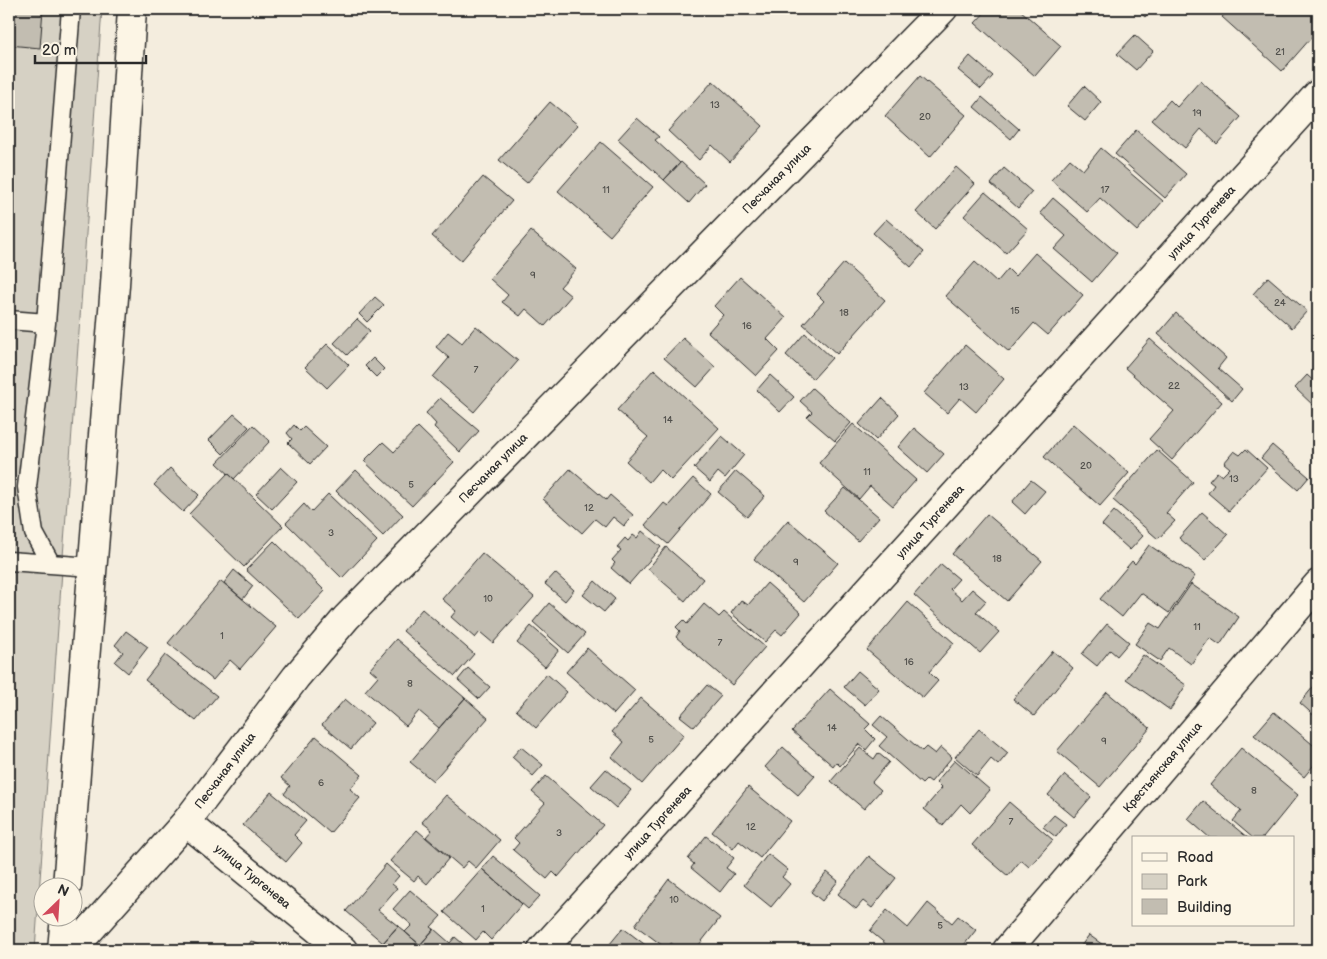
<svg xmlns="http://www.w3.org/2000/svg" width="1327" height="959" font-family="'Balsamiq Sans',sans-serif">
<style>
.green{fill:#d6d1c4;stroke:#807e78}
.building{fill:#c2bdb1;stroke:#2b2b2b}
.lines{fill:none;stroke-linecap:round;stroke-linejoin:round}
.service-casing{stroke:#2b2b2b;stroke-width:21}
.minor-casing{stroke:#2b2b2b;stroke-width:31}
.service{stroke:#fcf5e5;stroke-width:18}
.minor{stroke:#fcf5e5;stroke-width:28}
.labels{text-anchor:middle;stroke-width:4;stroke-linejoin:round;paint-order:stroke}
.number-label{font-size:10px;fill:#51504c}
.street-label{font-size:12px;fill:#2b2b2b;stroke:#fcf5e5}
</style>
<rect width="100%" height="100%" fill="#f4edde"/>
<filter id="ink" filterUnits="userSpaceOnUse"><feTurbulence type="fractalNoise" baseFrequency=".02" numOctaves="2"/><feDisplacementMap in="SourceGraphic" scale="10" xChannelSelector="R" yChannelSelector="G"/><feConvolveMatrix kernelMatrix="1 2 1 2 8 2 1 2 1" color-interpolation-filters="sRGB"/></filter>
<g filter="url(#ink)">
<path class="green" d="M 9,9 L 102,9 L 35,950 L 9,950 Z"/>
<path class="building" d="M 12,9 L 43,9 L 40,48 L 9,45 Z
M 988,9 L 1019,9 L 1061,46 L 1035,76 L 975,23 Z
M 1136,9 L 1152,9 L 1145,17 Z
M 1229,9 L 1308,9 L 1318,18 L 1318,30 L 1282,71 L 1222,17 Z
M 1135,35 L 1153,51 L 1136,70 L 1117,54 Z
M 970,56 L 993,76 L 981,89 L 958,70 Z
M 920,76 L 966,115 L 930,157 L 885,116 Z
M 713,81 L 763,126 L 730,162 L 712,145 L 699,160 L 668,131 Z
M 1200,81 L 1241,117 L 1217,144 L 1201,129 L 1185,148 L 1152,120 L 1170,100 L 1177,107 Z
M 1084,86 L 1101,102 L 1085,121 L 1067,106 Z
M 982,97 L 1019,129 L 1011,139 L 974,107 Z
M 550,102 L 578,125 L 527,183 L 499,160 Z
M 637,118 L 659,137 L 655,140 L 680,163 L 664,180 L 618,139 Z
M 1136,130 L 1186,174 L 1165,198 L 1115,154 Z
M 601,142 L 653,187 L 610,236 L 558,191 Z
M 1101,148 L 1163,201 L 1137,231 L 1100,198 L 1087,212 L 1051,180 L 1070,159 L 1083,170 Z
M 681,162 L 705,184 L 689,203 L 664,180 Z
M 956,167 L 975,184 L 935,229 L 916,212 Z
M 1004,168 L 1032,192 L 1018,208 L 991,184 Z
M 483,177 L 512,201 L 461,261 L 432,236 Z
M 985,192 L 1028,229 L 1006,253 L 964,216 Z
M 1053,198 L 1117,253 L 1092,282 L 1054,249 L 1066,236 L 1040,213 Z
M 886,219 L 924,252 L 911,267 L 873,233 Z
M 531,231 L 576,269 L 560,287 L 571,296 L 545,326 L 526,309 L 520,316 L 502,302 L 508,295 L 490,279 Z
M 1035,253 L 1083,295 L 1048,335 L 1034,323 L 1009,352 L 945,296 L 975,262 L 997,282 L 1008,269 L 1015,276 Z
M 844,263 L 885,300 L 837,354 L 803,324 L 824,301 L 817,294 Z
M 740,277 L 786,318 L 767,339 L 779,351 L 756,376 L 708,332 L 723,315 L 714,306 Z
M 1268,277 L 1307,311 L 1292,328 L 1253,294 Z
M 375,297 L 384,305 L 367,322 L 359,314 Z
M 1176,313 L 1226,358 L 1218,368 L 1242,389 L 1232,401 L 1158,334 Z
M 357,319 L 370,331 L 347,355 L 334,343 Z
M 476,326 L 518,361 L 474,412 L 433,377 L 449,358 L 436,347 L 448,332 L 462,343 Z
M 805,333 L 832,358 L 813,379 L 786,355 Z
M 683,338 L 715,367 L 697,387 L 664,358 Z
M 1150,339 L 1222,402 L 1172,460 L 1149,439 L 1174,411 L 1125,368 Z
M 327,344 L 349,365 L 327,388 L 305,367 Z
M 965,345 L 1004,379 L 976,412 L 960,398 L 947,413 L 924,393 Z
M 373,358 L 384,369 L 376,377 L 365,366 Z
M 654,369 L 719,428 L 671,480 L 660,469 L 649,482 L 626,461 L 648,437 L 617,410 Z
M 770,375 L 794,397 L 780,412 L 757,390 Z
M 1307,375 L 1318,385 L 1318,403 L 1315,407 L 1295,388 Z
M 812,388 L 851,423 L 835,441 L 807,417 L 812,412 L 800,401 Z
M 440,398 L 479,431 L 460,452 L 434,427 L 436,424 L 426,413 Z
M 882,398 L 899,414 L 876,440 L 859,424 Z
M 234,414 L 249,427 L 223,454 L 209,440 Z
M 853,424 L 916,480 L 893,506 L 870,486 L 859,499 L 819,463 Z
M 1073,424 L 1129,473 L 1100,506 L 1044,457 Z
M 253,425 L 270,441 L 234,479 L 217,463 Z
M 294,425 L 300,431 L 304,427 L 326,447 L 310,464 L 288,443 L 292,439 L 287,433 Z
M 418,427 L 454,462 L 412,506 L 364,461 L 383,442 L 394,452 Z
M 914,428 L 944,454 L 927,473 L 898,447 Z
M 722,436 L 744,455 L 725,478 L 718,472 L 710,482 L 694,468 Z
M 1272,445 L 1309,477 L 1298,490 L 1261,458 Z
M 1246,449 L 1267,468 L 1229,511 L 1208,493 L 1214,485 L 1209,481 L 1217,472 L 1222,476 L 1230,468 L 1224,463 L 1234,451 L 1240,455 Z
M 1157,450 L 1193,482 L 1166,513 L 1175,521 L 1158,539 L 1113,500 Z
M 281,467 L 297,482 L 272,509 L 256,494 Z
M 170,468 L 199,495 L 183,512 L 154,485 Z
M 570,469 L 606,500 L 610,495 L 633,515 L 624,526 L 613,517 L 605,527 L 595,519 L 582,533 L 543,499 Z
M 356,470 L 403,515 L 383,536 L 336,491 Z
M 736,471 L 765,496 L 747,517 L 718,492 Z
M 228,473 L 283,526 L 244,567 L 189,514 Z
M 693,478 L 711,494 L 668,544 L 645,525 L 664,503 L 668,506 Z
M 1031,480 L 1045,491 L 1025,514 L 1012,502 Z
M 845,488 L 879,517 L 858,541 L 824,511 Z
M 328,494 L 377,541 L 342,578 L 286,523 L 304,504 L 311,512 Z
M 1114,511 L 1143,536 L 1130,550 L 1102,525 Z
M 1202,512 L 1228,535 L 1205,560 L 1179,538 Z
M 987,514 L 1042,561 L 1007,601 L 952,554 Z
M 788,520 L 838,563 L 804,602 L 754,559 Z
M 642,531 L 661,547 L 629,584 L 611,568 L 615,563 L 612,560 L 621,550 L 617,547 L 625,538 L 628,541 L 633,535 L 637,538 Z
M 274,541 L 325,591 L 299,619 L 246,570 Z
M 1149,545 L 1195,576 L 1169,613 L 1141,593 L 1122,617 L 1100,599 L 1132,561 L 1135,564 Z
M 666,547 L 703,579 L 685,601 L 648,569 Z
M 482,553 L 534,597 L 493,643 L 480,632 L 475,638 L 451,617 L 456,611 L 442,599 Z
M 941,564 L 959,579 L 950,589 L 962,600 L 972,589 L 986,601 L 976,612 L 999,632 L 980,653 L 914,595 Z
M 234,570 L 253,586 L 243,599 L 224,583 Z
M 555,573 L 574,590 L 565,601 L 545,584 Z
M 221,581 L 276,627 L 240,669 L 230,660 L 213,680 L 168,643 Z
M 595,581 L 615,599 L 604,612 L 583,595 Z
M 767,583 L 801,613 L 782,635 L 776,630 L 765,642 L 731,613 L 741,600 L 748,605 Z
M 1191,584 L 1239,617 L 1220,645 L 1210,638 L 1191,664 L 1169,648 L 1160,661 L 1135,644 L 1150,623 L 1160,629 Z
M 908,602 L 954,643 L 929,672 L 938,681 L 923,698 L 867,650 Z
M 549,603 L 585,634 L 568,653 L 533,622 Z
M 704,604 L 719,617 L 724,612 L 765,647 L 732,685 L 676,637 L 680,631 L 676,627 L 683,620 L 687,624 Z
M 422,609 L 474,654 L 455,676 L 403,631 Z
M 1107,624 L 1129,642 L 1117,656 L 1110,650 L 1097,666 L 1082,654 Z
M 531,626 L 559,650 L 545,667 L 517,643 Z
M 126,631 L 148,647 L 128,673 L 115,662 L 123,652 L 115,645 Z
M 396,639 L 465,698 L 439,728 L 419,711 L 406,726 L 365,691 L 378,676 L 370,669 Z
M 587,648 L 635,690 L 614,714 L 566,672 Z
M 1053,651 L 1073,668 L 1034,716 L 1013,699 Z
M 165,655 L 217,696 L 196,721 L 145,680 Z
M 1143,655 L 1186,685 L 1170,710 L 1126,679 Z
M 468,668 L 490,687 L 479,699 L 458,680 Z
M 858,671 L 879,689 L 865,705 L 844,687 Z
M 547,674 L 567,692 L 536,728 L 516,710 Z
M 1318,681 L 1318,719 L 1300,703 Z
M 707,685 L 721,696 L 694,727 L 680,716 Z
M 830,689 L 870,724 L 865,729 L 875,739 L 866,750 L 859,744 L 840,766 L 836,762 L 833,766 L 792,731 Z
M 1107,692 L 1150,728 L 1100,787 L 1057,751 Z
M 465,698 L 488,718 L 433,781 L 410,762 Z
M 641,698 L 684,735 L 642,784 L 612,757 L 624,742 L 612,732 Z
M 345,699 L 373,723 L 351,749 L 322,725 Z
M 1274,712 L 1318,749 L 1318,760 L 1304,777 L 1254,735 Z
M 881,716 L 922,751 L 926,747 L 935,754 L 941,747 L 952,757 L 931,782 L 927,779 L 922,784 L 879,746 L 887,737 L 873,725 Z
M 979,729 L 1008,753 L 998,765 L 991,759 L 977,776 L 955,757 Z
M 316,736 L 362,775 L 350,789 L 360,798 L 330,833 L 284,794 L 290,786 L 281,778 Z
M 521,747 L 543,765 L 533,776 L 512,757 Z
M 783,747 L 815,776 L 798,795 L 765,767 Z
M 860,748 L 874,759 L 878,753 L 889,762 L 872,782 L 881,790 L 864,809 L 831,781 Z
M 1241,748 L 1298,795 L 1263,838 L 1253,838 L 1233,821 L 1241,811 L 1210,785 Z
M 955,760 L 990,790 L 970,813 L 961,804 L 943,825 L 924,809 L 942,788 L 936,782 Z
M 606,769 L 631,790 L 616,808 L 591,786 Z
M 1065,775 L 1091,797 L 1074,817 L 1048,795 Z
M 546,776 L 603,825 L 558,877 L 553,872 L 547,879 L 513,850 L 519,843 L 514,838 L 545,803 L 532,792 Z
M 748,787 L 790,821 L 760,858 L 739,841 L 733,849 L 712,832 Z
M 271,792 L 306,821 L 294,835 L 302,843 L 286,862 L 243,825 Z
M 446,795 L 500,840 L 476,868 L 468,861 L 462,868 L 426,837 L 432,830 L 422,822 Z
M 1203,801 L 1248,838 L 1210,838 L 1188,819 Z
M 1009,802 L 1053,840 L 1029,867 L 1021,860 L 1008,876 L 972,845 Z
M 1054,815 L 1066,824 L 1056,837 L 1043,827 Z
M 417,830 L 449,858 L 427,884 L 418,876 L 414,881 L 390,861 Z
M 706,836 L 734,858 L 726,868 L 734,874 L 720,892 L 691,868 L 694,864 L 688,859 Z
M 768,854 L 788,870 L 782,877 L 790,884 L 771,907 L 744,885 Z
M 493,856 L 540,896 L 528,909 L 482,869 Z
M 869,856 L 896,878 L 872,908 L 863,901 L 856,909 L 838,894 Z
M 386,864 L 399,876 L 392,884 L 397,888 L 378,910 L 398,926 L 383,943 L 346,911 Z
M 482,869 L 522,904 L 491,940 L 483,932 L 476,940 L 444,912 Z
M 827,872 L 838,881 L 822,901 L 811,892 Z
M 669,879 L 720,918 L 695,950 L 681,950 L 671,943 L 667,949 L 635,925 Z
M 410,890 L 441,916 L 431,927 L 434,929 L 420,945 L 405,932 L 412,925 L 393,909 Z
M 928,903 L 952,923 L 958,916 L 976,930 L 960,950 L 893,950 L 870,931 L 887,910 L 908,928 Z
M 398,926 L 426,950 L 391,950 L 383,943 Z
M 623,928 L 652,950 L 605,950 Z
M 434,929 L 450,943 L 455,937 L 470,950 L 426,950 L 420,945 Z
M 1089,935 L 1110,950 L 1078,950 Z
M 251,941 L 270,950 L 246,950 Z"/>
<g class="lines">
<g class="service-casing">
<path id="service" d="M 9,320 L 46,323
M 9,561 L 92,567
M 51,564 L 34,533 L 27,487 L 46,323 L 71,9"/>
</g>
<g class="minor-casing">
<g id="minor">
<path id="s1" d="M 186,822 L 343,950"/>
<path d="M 67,886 L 115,285 L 132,9"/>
<path d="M 62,950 L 65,916"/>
<path id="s2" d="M 72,950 L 186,822 L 296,677 L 346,618 L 943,9"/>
<path id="s3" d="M 542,950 L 1318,94"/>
<path id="s4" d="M 1007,950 L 1318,584"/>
</g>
</g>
<use href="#service" class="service"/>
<use href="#minor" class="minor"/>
</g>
</g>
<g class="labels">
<g class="number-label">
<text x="1280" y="55">21</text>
<text x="715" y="108">13</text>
<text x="1197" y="116">19</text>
<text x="925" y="120">20</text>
<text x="606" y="193">11</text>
<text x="1105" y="193">17</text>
<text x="533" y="278">9</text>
<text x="1280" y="306">24</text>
<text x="1015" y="314">15</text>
<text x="844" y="316">18</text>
<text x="747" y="329">16</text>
<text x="476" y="373">7</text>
<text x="1174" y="389">22</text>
<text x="964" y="390">13</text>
<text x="668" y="423">14</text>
<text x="1086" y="469">20</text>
<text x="867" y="475">11</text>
<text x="1234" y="482">13</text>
<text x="411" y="488">5</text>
<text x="589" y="511">12</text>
<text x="331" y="536">3</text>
<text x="997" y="562">18</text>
<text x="796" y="565">9</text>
<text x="488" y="602">10</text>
<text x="1197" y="630">11</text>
<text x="222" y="639">1</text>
<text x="720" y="646">7</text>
<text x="909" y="665">16</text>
<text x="410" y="687">8</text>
<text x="832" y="731">14</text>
<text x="651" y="743">5</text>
<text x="1104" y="744">9</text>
<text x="321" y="786">6</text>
<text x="1254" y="794">8</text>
<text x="1011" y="825">7</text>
<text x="751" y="830">12</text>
<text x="559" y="836">3</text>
<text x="674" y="903">10</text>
<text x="483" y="912">1</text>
<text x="940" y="929">5</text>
</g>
<g class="street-label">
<text dy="4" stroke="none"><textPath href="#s2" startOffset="1046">Песчаная улица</textPath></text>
<text dy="4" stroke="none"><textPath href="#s3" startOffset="982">улица Тургенева</textPath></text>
<text dy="4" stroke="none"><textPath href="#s2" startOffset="641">Песчаная улица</textPath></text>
<text dy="4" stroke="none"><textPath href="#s3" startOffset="578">улица Тургенева</textPath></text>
<text dy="4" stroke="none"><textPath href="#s4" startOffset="240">Крестьянская улица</textPath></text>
<text dy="4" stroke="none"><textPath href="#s2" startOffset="236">Песчаная улица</textPath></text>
<text dy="4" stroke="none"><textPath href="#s3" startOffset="172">улица Тургенева</textPath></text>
<text dy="4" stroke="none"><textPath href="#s1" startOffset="86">улица Тургенева</textPath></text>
</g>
</g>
<rect width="1327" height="959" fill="none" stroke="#fcf5e5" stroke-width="30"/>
<rect x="15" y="15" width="1297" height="929" fill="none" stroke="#2b2b2b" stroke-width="2" filter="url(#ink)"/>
<rect x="1132" y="836" width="162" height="90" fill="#fcf5e5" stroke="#a8a49b"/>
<rect x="1142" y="853" width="25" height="8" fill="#fcf5e5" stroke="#a8a49b"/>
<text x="1177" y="862" font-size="15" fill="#2b2b2b">Road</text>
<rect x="1142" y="874" width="25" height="15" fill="#d6d1c4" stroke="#a8a49b"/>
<text x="1177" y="886" font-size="15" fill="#2b2b2b">Park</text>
<rect x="1142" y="899" width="25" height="15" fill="#c2bdb1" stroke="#a8a49b"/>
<text x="1177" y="912" font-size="15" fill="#2b2b2b">Building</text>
<g transform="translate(58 902) rotate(25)"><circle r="24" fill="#fcf5e5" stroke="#a8a49b"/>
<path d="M0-4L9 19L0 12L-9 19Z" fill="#d1495b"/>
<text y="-8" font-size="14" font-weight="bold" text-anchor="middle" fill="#2b2b2b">N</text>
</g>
<path d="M35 55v8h111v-8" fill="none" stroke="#2b2b2b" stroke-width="2.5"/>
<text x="42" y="55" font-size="15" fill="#2b2b2b" stroke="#fcf5e5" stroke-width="4" paint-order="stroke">20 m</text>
</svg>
